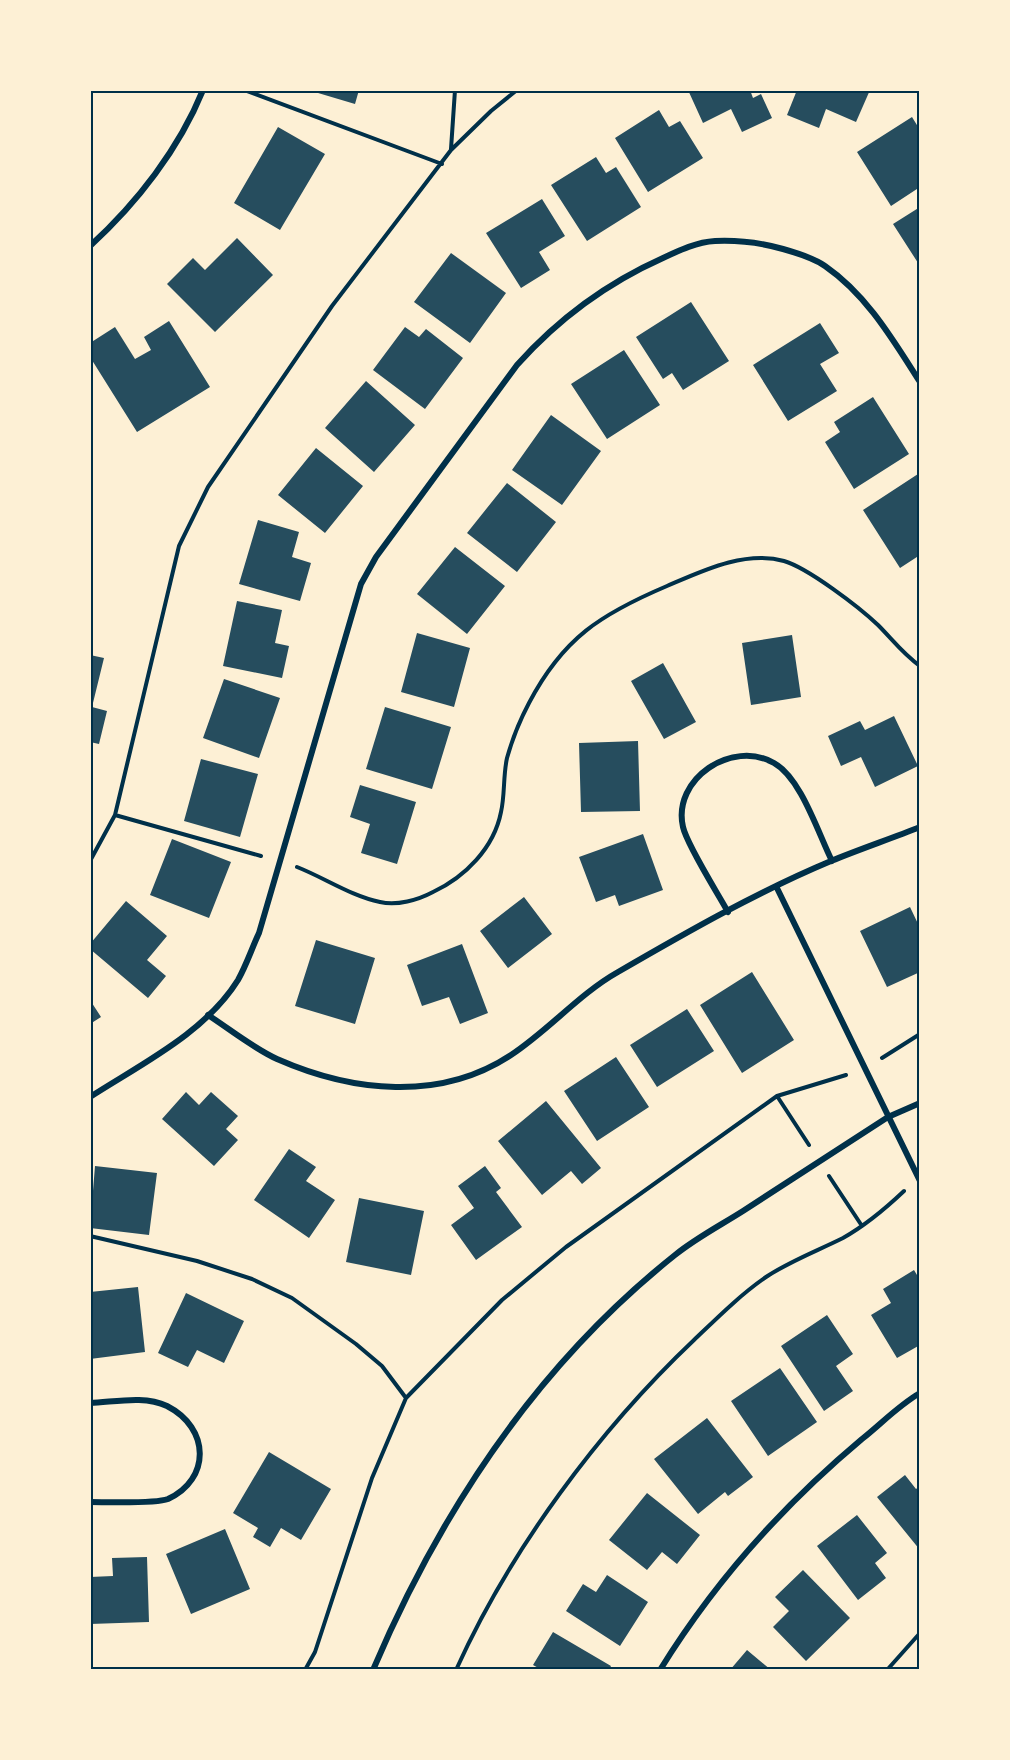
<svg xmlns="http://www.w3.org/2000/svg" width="1010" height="1760" font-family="'Varela Round',sans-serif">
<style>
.building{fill:#264d5e}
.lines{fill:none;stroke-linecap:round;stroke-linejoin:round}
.path{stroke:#003049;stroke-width:4}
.minor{stroke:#003049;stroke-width:6}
.neatline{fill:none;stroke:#003049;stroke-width:2}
</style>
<rect width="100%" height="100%" fill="#fdf0d5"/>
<path class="building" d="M 308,90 L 359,90 L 355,104 Z
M 688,90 L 750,90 L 753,98 L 761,94 L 772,118 L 742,132 L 731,109 L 703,123 Z
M 797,90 L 870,90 L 856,122 L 826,109 L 819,128 L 787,115 Z
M 659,110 L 669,127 L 680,121 L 703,158 L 648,192 L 615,138 Z
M 912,117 L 920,130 L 920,187 L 891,206 L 857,152 Z
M 278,127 L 325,154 L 280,230 L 234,203 Z
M 596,157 L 606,173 L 616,167 L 641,207 L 587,241 L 551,185 Z
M 542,199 L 565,236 L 539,252 L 550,270 L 521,288 L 486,233 Z
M 920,207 L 920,266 L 893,224 Z
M 237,238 L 273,275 L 215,332 L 167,284 L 193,258 L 205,270 Z
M 451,253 L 506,293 L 470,343 L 414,302 Z
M 691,302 L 729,361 L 683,390 L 672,373 L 663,379 L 636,337 Z
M 169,321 L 210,387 L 137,432 L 90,357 L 90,343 L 115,327 L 135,359 L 151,350 L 144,337 Z
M 820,323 L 839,353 L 820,364 L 837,391 L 788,421 L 753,365 Z
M 405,327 L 419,337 L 426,329 L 463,358 L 425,409 L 373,370 Z
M 624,350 L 660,405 L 607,439 L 571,384 Z
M 366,381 L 415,425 L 374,472 L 325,428 Z
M 873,397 L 909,454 L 854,489 L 825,442 L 840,432 L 834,422 Z
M 551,415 L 601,451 L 562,505 L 512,470 Z
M 316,448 L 363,486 L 325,533 L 278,495 Z
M 918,474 L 920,555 L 900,568 L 863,510 Z
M 507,483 L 556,522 L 517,572 L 467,533 Z
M 258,520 L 299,532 L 292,557 L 311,563 L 300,601 L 239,584 Z
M 455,547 L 505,586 L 467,634 L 417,594 Z
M 237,601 L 282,610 L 275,643 L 289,646 L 282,678 L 223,666 Z
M 417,633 L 470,648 L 454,707 L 401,692 Z
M 792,635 L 801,697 L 751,705 L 742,643 Z
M 90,655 L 104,658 L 92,707 L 107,711 L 99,744 L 90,742 Z
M 663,663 L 696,722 L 664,739 L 631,681 Z
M 224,679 L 280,698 L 259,758 L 203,738 Z
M 385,707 L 451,727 L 432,789 L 366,769 Z
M 894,716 L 918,766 L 875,787 L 861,757 L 841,766 L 828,736 L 860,721 L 865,730 Z
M 638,741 L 640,811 L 581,812 L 579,743 Z
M 201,759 L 258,774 L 240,837 L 184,821 Z
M 360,785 L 416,802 L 397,864 L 361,853 L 370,824 L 350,817 Z
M 643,834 L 663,890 L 619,906 L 615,895 L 596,902 L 579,857 Z
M 172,839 L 231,862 L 209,918 L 150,895 Z
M 524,897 L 552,934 L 508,968 L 480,931 Z
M 126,901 L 167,936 L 147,960 L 166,976 L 148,998 L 90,949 L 90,944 Z
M 910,907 L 920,928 L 920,972 L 887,987 L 860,931 Z
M 316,940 L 375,958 L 355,1024 L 295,1006 Z
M 462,944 L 488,1013 L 460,1024 L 449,997 L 422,1006 L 407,965 Z
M 752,972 L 794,1040 L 742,1073 L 700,1005 Z
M 90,1000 L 101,1017 L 90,1024 Z
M 687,1009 L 714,1051 L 657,1087 L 630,1045 Z
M 616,1057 L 649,1107 L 597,1141 L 564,1091 Z
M 186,1092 L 199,1105 L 211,1092 L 238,1116 L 226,1129 L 238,1140 L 214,1166 L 162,1119 Z
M 546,1101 L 601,1168 L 582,1184 L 571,1171 L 542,1195 L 498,1141 Z
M 289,1149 L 316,1167 L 306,1181 L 335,1200 L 309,1238 L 254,1200 Z
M 95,1166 L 157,1173 L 149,1235 L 90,1228 Z
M 485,1166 L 501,1188 L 496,1192 L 522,1227 L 476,1260 L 451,1225 L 474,1208 L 458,1186 Z
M 359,1198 L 424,1211 L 411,1275 L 346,1262 Z
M 914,1270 L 920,1280 L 920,1345 L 897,1358 L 871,1315 L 891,1303 L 883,1289 Z
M 138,1287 L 145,1352 L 90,1359 L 90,1292 Z
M 186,1293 L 244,1321 L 224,1363 L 197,1350 L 188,1367 L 158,1353 Z
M 827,1315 L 853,1354 L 836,1366 L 853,1391 L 824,1411 L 781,1346 Z
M 780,1368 L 817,1422 L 768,1456 L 731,1401 Z
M 707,1418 L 753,1477 L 728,1496 L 725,1492 L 698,1514 L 654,1459 Z
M 269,1452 L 331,1489 L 301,1540 L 281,1528 L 270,1547 L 253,1537 L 258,1528 L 233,1513 Z
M 905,1475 L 916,1489 L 920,1486 L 920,1550 L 877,1497 Z
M 647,1493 L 700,1535 L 677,1564 L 662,1552 L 647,1570 L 609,1540 Z
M 857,1515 L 887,1553 L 875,1563 L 886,1578 L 858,1600 L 817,1546 Z
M 225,1529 L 250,1589 L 191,1614 L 166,1554 Z
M 147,1557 L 149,1622 L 90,1624 L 90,1577 L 113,1576 L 112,1558 Z
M 803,1570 L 850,1618 L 806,1661 L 773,1627 L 789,1611 L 775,1597 Z
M 607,1575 L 648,1602 L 620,1646 L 566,1611 L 583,1584 L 596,1592 Z
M 553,1632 L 611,1666 L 609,1670 L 542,1670 L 533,1665 Z
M 747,1650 L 771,1670 L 730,1670 Z"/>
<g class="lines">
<path class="path" d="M 244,90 L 442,164
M 451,149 L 455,90
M 115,815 L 261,856
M 90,861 L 115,815 L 179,546 L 208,487 L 332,306 L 451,150 L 491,111 L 517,90
M 297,867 C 325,878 351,896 380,902 C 397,906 418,900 433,892 C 465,877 494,848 501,812 C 505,795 503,776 507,758 C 512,740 520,720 529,703 C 563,638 601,614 667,586 C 702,571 745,550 784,561 C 808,568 859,607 878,625 C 892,639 903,654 920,666
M 882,1058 L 920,1034
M 777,1096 L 809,1145
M 829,1176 L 862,1226
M 90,1236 L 197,1261 L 252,1279 L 292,1298 L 356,1344 L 382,1366 L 406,1398
M 305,1670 L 315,1652 L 372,1478 L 406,1398 L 502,1300 L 566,1247 L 777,1096 L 846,1075
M 456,1670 C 510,1550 599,1430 694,1340 C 717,1318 740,1295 766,1277 C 790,1261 817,1251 843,1238 C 866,1225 885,1209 904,1191
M 887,1670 L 920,1633"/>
<path class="minor" d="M 90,246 C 137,203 179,149 203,90
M 776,886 L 920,1181
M 728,912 C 717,892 687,845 683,827 C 672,779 732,739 774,763 C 801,778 818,833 832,861
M 208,1015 C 231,1030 253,1048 277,1059 C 352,1092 440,1102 511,1055 C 549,1030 579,994 618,972 C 687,932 757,892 831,861 C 860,849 890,839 920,827
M 90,1097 C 141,1064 205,1033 238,980 C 246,966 252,948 259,933 L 361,584 L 376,557 L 517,365 C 559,318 607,283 663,258 C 680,250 697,242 715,241 C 738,240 762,243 783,249 C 797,253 814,258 825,266 C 867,295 893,340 920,382
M 90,1403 C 115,1402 144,1395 167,1406 C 210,1428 211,1479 168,1499 C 155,1504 106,1502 90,1502
M 373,1670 C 441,1510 538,1364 675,1255 C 696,1238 721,1225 743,1211 C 792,1179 840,1148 888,1117 L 920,1103
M 660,1670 C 715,1581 782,1506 862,1439 C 881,1424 899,1405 920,1393"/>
</g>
<rect width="1010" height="1760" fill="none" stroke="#fdf0d5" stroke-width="183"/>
<rect x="92" y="92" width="826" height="1576" class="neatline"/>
</svg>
